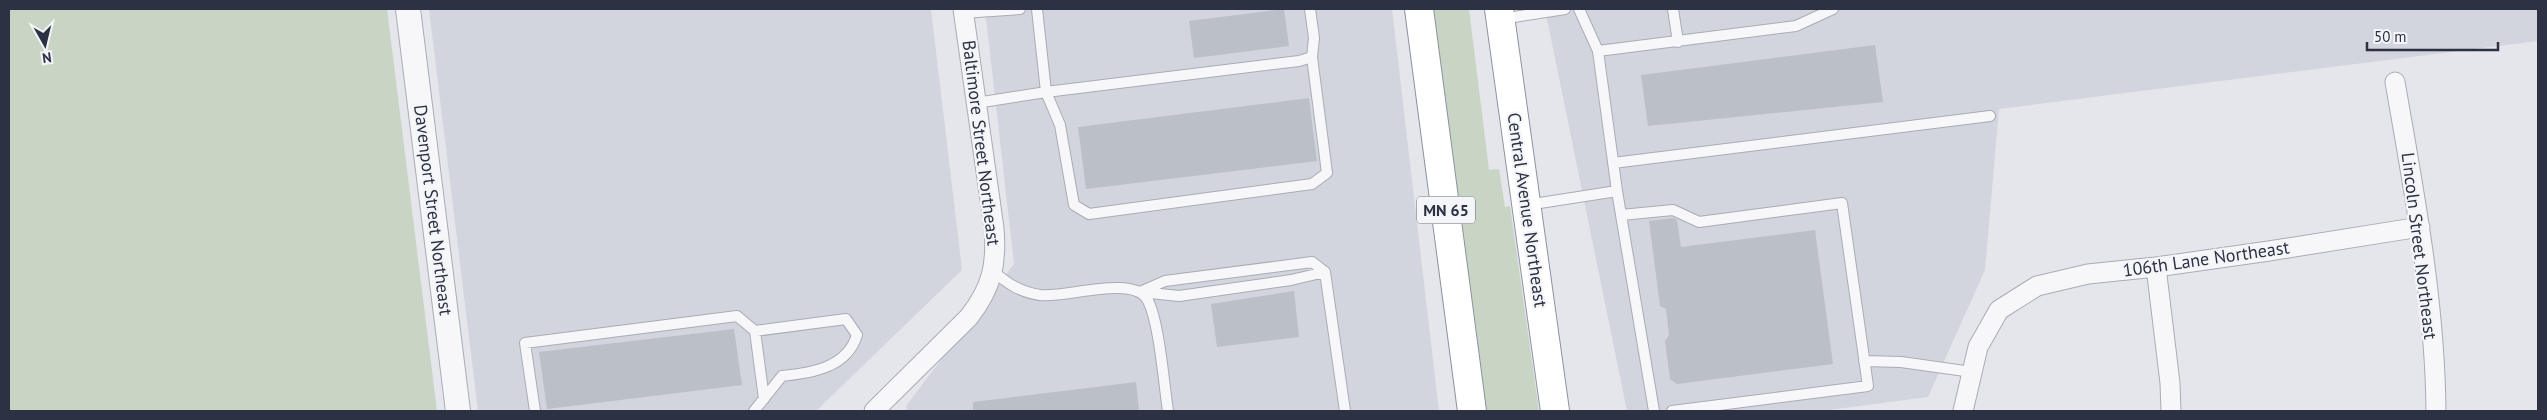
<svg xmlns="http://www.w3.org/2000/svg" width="2547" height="420" font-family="'PT Sans',sans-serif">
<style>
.built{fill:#d2d5dd}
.green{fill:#c8d5c5}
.building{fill:#bbbfc8}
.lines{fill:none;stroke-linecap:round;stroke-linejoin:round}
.service-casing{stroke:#a9acb5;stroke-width:12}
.minor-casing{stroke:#a9acb5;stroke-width:21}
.tertiary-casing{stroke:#a9acb5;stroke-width:26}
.trunk-casing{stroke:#8c92a2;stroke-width:30}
.service{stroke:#f7f7fa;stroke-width:10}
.minor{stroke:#f7f7fa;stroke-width:19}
.tertiary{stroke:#f7f7fa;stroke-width:24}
.trunk{stroke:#fff;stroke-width:28}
.labels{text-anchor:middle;stroke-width:4.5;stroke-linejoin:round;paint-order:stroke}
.shield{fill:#f4f5f8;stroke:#686c79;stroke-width:1}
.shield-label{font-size:16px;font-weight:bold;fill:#2c3243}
.street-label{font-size:18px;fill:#2c3243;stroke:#f4f5f8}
</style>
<rect width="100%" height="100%" fill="#e4e6eb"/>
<path class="built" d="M 429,9 L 931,9 L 962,270 L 816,411 L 478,411 Z
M 985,9 L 1392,9 L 1439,411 L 907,411 L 906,406 L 1014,264 Z
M 1545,9 L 2538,9 L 2538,41 L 1999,109 L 1985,270 L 1928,397 L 1821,411 L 1627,411 Z"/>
<path class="green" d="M 9,9 L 387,9 L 437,411 L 9,411 Z
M 1433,9 L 1469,9 L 1489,170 L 1499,169 L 1505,207 L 1510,206 L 1539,411 L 1486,411 Z"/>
<path class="building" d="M 1284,9 L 1289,46 L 1194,58 L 1189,21 Z
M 1875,45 L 1883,102 L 1648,126 L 1641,75 Z
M 1309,98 L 1317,161 L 1086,189 L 1078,127 Z
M 1673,218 L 1677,220 L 1681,247 L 1815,230 L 1833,364 L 1677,384 L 1670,379 L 1665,341 L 1669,335 L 1666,309 L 1660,306 L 1649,221 Z
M 1294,291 L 1299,337 L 1217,347 L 1211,304 Z
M 734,329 L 742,385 L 547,409 L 539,352 Z
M 1136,382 L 1139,411 L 973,411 L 973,402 Z"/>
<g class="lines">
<g class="service-casing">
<path id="service" d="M 1310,9 L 1314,38 L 1312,57 L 1327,173 L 1312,184 L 1089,214 L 1074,205 L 1060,125 L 1046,92 L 1299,61 L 1312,57
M 1579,9 L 1598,51 L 1617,191 L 1654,411
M 1673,9 L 1678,42
M 963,13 L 1020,9
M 1501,19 L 1565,9
M 1598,51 L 1796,26 L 1833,9
M 976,103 L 1046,92 L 1037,9
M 1613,163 L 1990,116
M 1527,205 L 1617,191
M 1621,215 L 1673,210 L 1699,222 L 1842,203 L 1868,386 L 1672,411
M 993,271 C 1008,284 1020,292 1040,295 C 1066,298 1132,275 1147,299 C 1159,319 1164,385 1168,411
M 1140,292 L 1165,281 L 1312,262 L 1325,272 L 1345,411
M 1141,292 L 1179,296 L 1291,280 L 1325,272
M 1864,361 L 1901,362 L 1972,372
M 535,411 L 525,343 L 737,316 L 755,331 L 764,399
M 754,411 L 782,376 C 811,373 847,368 857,335 L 846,319 L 755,331"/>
</g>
<g class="minor-casing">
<path id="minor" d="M 2395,82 C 2414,191 2435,301 2436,411
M 2156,267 L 2170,383 L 2171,411
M 874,411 L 969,317 C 992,287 997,265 994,228 L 963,9
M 1963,411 L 1978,347 L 1999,310 L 2037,286 L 2088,274 L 2156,267 L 2269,251 L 2420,227"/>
</g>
<g class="tertiary-casing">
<path id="tertiary" d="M 408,9 L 458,411"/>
</g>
<g class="trunk-casing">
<path id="trunk" d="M 1419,9 L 1472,411
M 1499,9 L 1555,411"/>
</g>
<use href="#service" class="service"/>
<use href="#minor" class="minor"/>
<use href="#tertiary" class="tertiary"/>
<use href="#trunk" class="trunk"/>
</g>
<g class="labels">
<rect class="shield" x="1417" y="196.5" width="58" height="27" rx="4"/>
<g class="shield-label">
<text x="1446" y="216">MN 65</text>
</g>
<g class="street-label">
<text transform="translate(981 143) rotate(83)" y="6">Baltimore Street Northeast</text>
<text transform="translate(433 210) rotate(83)" y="6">Davenport Street Northeast</text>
<text transform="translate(1527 210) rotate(82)" y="6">Central Avenue Northeast</text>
<text transform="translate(2419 246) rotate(83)" y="6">Lincoln Street Northeast</text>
<text transform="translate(2206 259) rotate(-8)" y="6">106th Lane Northeast</text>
</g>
</g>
<rect width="2547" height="420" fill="none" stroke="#2c3243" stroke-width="20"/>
<g transform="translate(45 45) rotate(172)" stroke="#f4f5f8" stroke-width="4" paint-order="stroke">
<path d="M0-4L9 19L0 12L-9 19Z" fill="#2c3243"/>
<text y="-8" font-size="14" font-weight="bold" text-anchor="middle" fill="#2c3243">N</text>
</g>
<path d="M2367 42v8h131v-8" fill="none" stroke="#2c3243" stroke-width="2.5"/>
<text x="2374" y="42" font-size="15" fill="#2c3243" stroke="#f4f5f8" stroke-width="4" paint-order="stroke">50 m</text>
</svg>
